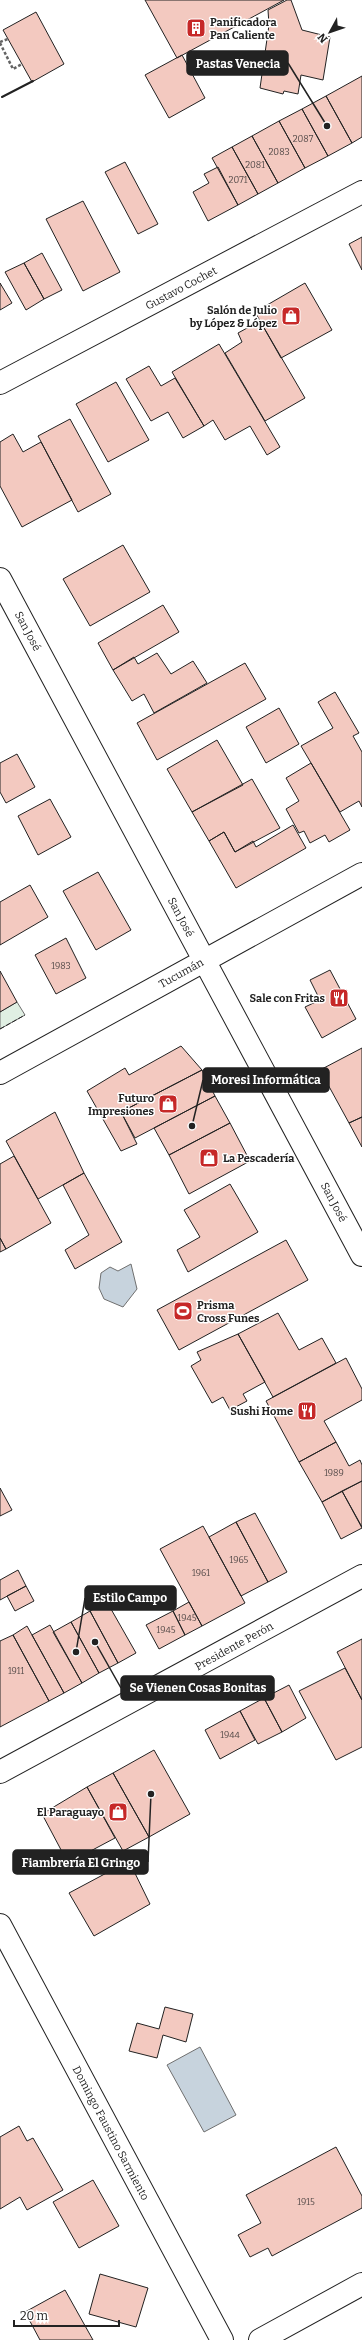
<svg xmlns="http://www.w3.org/2000/svg" width="362" height="2340" font-family="Bitter,serif">
<style>
.green{fill:#e0efe3;stroke:#6f6f6f}
.water{fill:#c7d3dd;stroke:#6f6f6f}
.building{fill:#f3c9c0;stroke:#222}
.lines{fill:none;stroke-linecap:round;stroke-linejoin:round}
.street-casing{stroke:#222;stroke-width:24}
.secondary-casing{stroke:#222;stroke-width:24}
.path{stroke:#646464;stroke-width:2.5;stroke-dasharray:3 2;stroke-linecap:butt}
.street{stroke:#fff;stroke-width:22}
.secondary{stroke:#fff;stroke-width:22}
.fence{stroke:#222;stroke-width:1;stroke-dasharray:5 2;stroke-linecap:butt}
.wall{stroke:#222;stroke-width:2}
.labels{text-anchor:middle;stroke-width:3;stroke-linejoin:round;paint-order:stroke}
.number-label{font-size:9px;fill:#564c4a}
.poi-label{font-size:11px;font-weight:bold;fill:#222;stroke:#fff;text-anchor:end}
.street-label{font-size:11px;fill:#222;stroke:#fff}
.leader{fill:none;stroke:#222;stroke-width:1.5}
.callout-dot{fill:#222;stroke:#fff;stroke-width:1.5}
.callout{fill:#222;stroke:#222;stroke-width:1.5}
.callout-label{font-size:12px;text-anchor:middle;font-weight:bold;fill:#fff}
</style>
<rect width="100%" height="100%" fill="#fff"/>
<path class="green" d="M 17,1002 L 25,1015 L 0,1029 L 0,1012 Z"/>
<path class="water" d="M 131,1264 L 137,1289 L 123,1307 L 104,1299 L 99,1288 L 101,1273 L 110,1267 L 118,1271 Z
M 200,2047 L 236,2115 L 204,2132 L 167,2065 Z"/>
<path class="building" d="M 145,0 L 284,0 L 177,58 Z
M 287,0 L 291,0 L 302,30 L 330,37 L 323,80 L 301,75 L 298,94 L 284,91 L 283,94 L 260,88 L 269,25 L 268,10 Z
M 36,12 L 64,64 L 32,82 L 3,30 Z
M 182,55 L 205,98 L 169,118 L 145,75 Z
M 362,76 L 362,137 L 352,143 L 326,96 Z
M 326,96 L 352,143 L 328,156 L 302,109 Z
M 302,109 L 328,156 L 305,168 L 279,121 Z
M 279,121 L 305,168 L 278,183 L 252,136 Z
M 252,136 L 278,183 L 258,194 L 232,147 Z
M 232,147 L 258,194 L 238,205 L 212,158 Z
M 125,162 L 158,224 L 138,234 L 105,172 Z
M 218,167 L 238,205 L 208,221 L 193,192 L 209,183 L 204,174 Z
M 83,201 L 120,272 L 83,291 L 46,219 Z
M 362,237 L 362,270 L 349,244 Z
M 42,253 L 62,290 L 44,299 L 24,263 Z
M 24,263 L 44,299 L 26,310 L 5,272 Z
M 0,283 L 12,303 L 0,310 Z
M 305,283 L 332,330 L 281,358 L 255,312 Z
M 260,321 L 305,398 L 265,421 L 225,353 L 242,342 L 238,333 Z
M 219,344 L 280,447 L 267,455 L 250,426 L 225,440 L 213,420 L 204,426 L 172,372 Z
M 149,366 L 161,386 L 175,378 L 204,426 L 183,438 L 168,412 L 151,421 L 126,379 Z
M 116,382 L 149,440 L 108,462 L 76,404 Z
M 70,419 L 111,494 L 78,512 L 38,436 Z
M 13,434 L 23,452 L 41,442 L 72,500 L 22,527 L 0,486 L 0,442 Z
M 123,545 L 150,592 L 90,626 L 63,579 Z
M 163,605 L 179,632 L 113,670 L 98,643 Z
M 157,653 L 171,674 L 193,661 L 207,683 L 154,713 L 144,694 L 132,701 L 113,670 L 134,657 L 138,664 Z
M 245,663 L 266,699 L 157,760 L 137,723 Z
M 335,692 L 359,733 L 353,736 L 362,752 L 362,807 L 359,801 L 340,812 L 301,746 L 333,728 L 318,702 Z
M 279,708 L 299,744 L 266,763 L 246,727 Z
M 217,740 L 243,785 L 192,812 L 167,769 Z
M 17,754 L 35,787 L 6,803 L 0,792 L 0,763 Z
M 311,763 L 350,830 L 329,842 L 325,835 L 310,843 L 304,831 L 299,833 L 286,809 L 299,801 L 286,778 Z
M 252,779 L 280,828 L 235,852 L 224,832 L 209,841 L 192,812 Z
M 50,799 L 71,837 L 38,855 L 18,816 Z
M 293,825 L 306,848 L 236,888 L 209,841 L 224,832 L 235,852 L 253,841 L 256,847 Z
M 98,872 L 131,930 L 96,950 L 63,891 Z
M 30,885 L 48,917 L 0,945 L 0,902 Z
M 66,938 L 86,978 L 56,994 L 35,955 Z
M 330,970 L 356,1019 L 322,1038 L 305,1007 L 320,1000 L 310,980 Z
M 0,971 L 17,1002 L 0,1012 Z
M 181,1046 L 202,1070 L 121,1112 L 137,1144 L 121,1151 L 87,1091 L 125,1068 L 129,1075 Z
M 362,1048 L 362,1117 L 349,1123 L 320,1070 Z
M 202,1070 L 215,1096 L 135,1138 L 121,1112 Z
M 215,1096 L 230,1123 L 169,1155 L 154,1128 Z
M 55,1112 L 84,1173 L 38,1199 L 6,1141 Z
M 362,1117 L 362,1147 L 349,1123 Z
M 230,1123 L 250,1161 L 189,1194 L 169,1155 Z
M 14,1156 L 51,1223 L 6,1249 L 0,1238 L 0,1164 Z
M 84,1173 L 122,1242 L 75,1269 L 65,1250 L 89,1235 L 63,1185 Z
M 230,1184 L 258,1232 L 188,1272 L 177,1250 L 200,1237 L 184,1210 Z
M 0,1238 L 6,1249 L 0,1252 Z
M 286,1240 L 308,1280 L 179,1350 L 157,1310 Z
M 278,1313 L 299,1350 L 322,1338 L 336,1363 L 273,1397 L 238,1334 Z
M 238,1334 L 265,1382 L 243,1394 L 247,1401 L 230,1410 L 223,1397 L 212,1403 L 191,1366 L 201,1360 L 197,1352 Z
M 346,1358 L 362,1389 L 362,1400 L 324,1421 L 336,1442 L 299,1462 L 266,1401 Z
M 336,1442 L 349,1466 L 360,1460 L 362,1465 L 362,1481 L 322,1502 L 299,1462 Z
M 362,1481 L 362,1527 L 342,1491 Z
M 0,1488 L 12,1510 L 0,1516 Z
M 342,1491 L 362,1528 L 341,1539 L 322,1502 Z
M 255,1513 L 287,1572 L 268,1582 L 236,1522 Z
M 236,1522 L 268,1582 L 241,1596 L 209,1537 Z
M 203,1526 L 245,1603 L 202,1626 L 160,1549 Z
M 18,1570 L 26,1586 L 0,1600 L 0,1580 Z
M 26,1586 L 34,1601 L 15,1611 L 7,1596 Z
M 107,1602 L 136,1653 L 118,1663 L 90,1611 Z
M 189,1602 L 202,1626 L 185,1635 L 173,1611 Z
M 90,1611 L 118,1663 L 99,1673 L 71,1622 Z
M 173,1611 L 185,1635 L 159,1649 L 146,1625 Z
M 71,1622 L 99,1673 L 82,1683 L 53,1632 Z
M 50,1625 L 82,1683 L 64,1693 L 32,1635 Z
M 27,1626 L 64,1693 L 49,1701 L 13,1635 Z
M 13,1635 L 49,1701 L 0,1727 L 0,1641 Z
M 362,1639 L 362,1700 L 337,1652 Z
M 345,1668 L 362,1700 L 362,1747 L 336,1760 L 299,1691 Z
M 289,1685 L 306,1718 L 282,1732 L 264,1698 Z
M 264,1698 L 282,1732 L 258,1744 L 240,1711 Z
M 240,1711 L 255,1740 L 220,1759 L 205,1730 Z
M 154,1750 L 190,1814 L 149,1837 L 113,1773 Z
M 113,1773 L 149,1837 L 123,1851 L 87,1787 Z
M 87,1787 L 115,1838 L 68,1863 L 42,1814 Z
M 129,1861 L 150,1904 L 94,1936 L 69,1893 Z
M 165,2007 L 193,2014 L 186,2042 L 163,2035 L 157,2058 L 129,2051 L 137,2023 L 159,2029 Z
M 19,2126 L 27,2141 L 33,2138 L 63,2190 L 27,2210 L 20,2197 L 0,2209 L 0,2137 Z
M 336,2147 L 362,2196 L 362,2208 L 272,2256 L 268,2248 L 250,2257 L 238,2235 L 261,2223 L 246,2195 Z
M 93,2180 L 119,2226 L 79,2248 L 53,2202 Z
M 100,2274 L 148,2288 L 136,2327 L 89,2314 Z
M 65,2290 L 93,2340 L 40,2340 L 25,2312 Z"/>
<g class="lines">
<g class="street-casing">
<path id="street" d="M 0,383 L 362,192
M 0,579 L 362,1255
M 0,1073 L 362,874
M 260,2340 L 362,2284"/>
</g>
<g class="secondary-casing">
<path id="secondary" d="M 0,1772 L 362,1576
M 0,1925 L 222,2340"/>
</g>
<path class="path" d="M 0,42 L 8,39
M 0,43 L 13,69 L 22,64"/>
<use href="#street" class="street"/>
<use href="#secondary" class="secondary"/>
<path class="fence" d="M 0,1029 L 25,1015"/>
<path class="wall" d="M 2,97 L 33,81"/>
</g>
<defs>
<g id="building-square" transform="scale(1)"><rect x="-9" y="-9" width="18" height="18" rx="4" fill="#c62828" stroke="#fff"/><path d="M-4-6H4V6H1V3H-1V6H-4ZM-2.5-4.3h1.7v1.8h-1.7ZM.8-4.3h1.7v1.8H.8ZM-2.5-1h1.7V.8h-1.7ZM.8-1h1.7V.8H.8Z" fill="#fff"/></g>
<g id="shop-square" transform="scale(1)"><rect x="-9" y="-9" width="18" height="18" rx="4" fill="#c62828" stroke="#fff"/><path d="M-5-2.5h2.3a2.7 3.5 0 0 1 5.4 0H5L5.5 6h-11ZM-1.5-2.5h3a1.5 2.3 0 0 0-3 0Z" fill="#fff"/></g>
<g id="restaurant-square" transform="scale(1)"><rect x="-9" y="-9" width="18" height="18" rx="4" fill="#c62828" stroke="#fff"/><path d="M-5-6h1v4h1v-4h1v4h1v-4h1v5L-1.5 .5V6h-2V.5L-5-1ZM5-6V6H3V1.5H1.5Q1.5-4 5-6Z" fill="#fff"/></g>
<g id="stadium-square" transform="scale(1)"><rect x="-9" y="-9" width="18" height="18" rx="4" fill="#c62828" stroke="#fff"/><path d="M0-5a6.5 5 0 1 0 0 10a6.5 5 0 1 0 0-10ZM-3.5-1.8h7v3.6h-7Z" fill="#fff"/></g>
</defs>
<g fill-rule="evenodd">
<use href="#building-square" x="196" y="28"/>
<use href="#shop-square" x="291" y="316"/>
<use href="#restaurant-square" x="339" y="998"/>
<use href="#shop-square" x="168" y="1104"/>
<use href="#shop-square" x="209" y="1158"/>
<use href="#stadium-square" x="183" y="1311"/>
<use href="#restaurant-square" x="307" y="1411"/>
<use href="#shop-square" x="118" y="1812"/>
</g>
<g class="labels">
<g class="number-label">
<text x="303" y="142">2087</text>
<text x="279" y="155">2083</text>
<text x="255" y="168">2081</text>
<text x="238" y="183">2071</text>
<text x="61" y="969">1983</text>
<text x="334" y="1476">1989</text>
<text x="239" y="1563">1965</text>
<text x="201" y="1576">1961</text>
<text x="187" y="1621">1945</text>
<text x="166" y="1633">1945</text>
<text x="16" y="1674">1911</text>
<text x="230" y="1738">1944</text>
<text x="306" y="2205">1915</text>
</g>
<g class="poi-label">
<text x="210" y="26" text-anchor="start">Panificadora<tspan x="210" dy="13">Pan Caliente</tspan></text>
<text x="277" y="314">Salón de Julio<tspan x="277" dy="13">by López &amp; López</tspan></text>
<text x="325" y="1002">Sale con Fritas</text>
<text x="154" y="1102">Futuro<tspan x="154" dy="13">Impresiones</tspan></text>
<text x="223" y="1162" text-anchor="start">La Pescadería</text>
<text x="197" y="1309" text-anchor="start">Prisma<tspan x="197" dy="13">Cross Funes</tspan></text>
<text x="293" y="1415">Sushi Home</text>
<text x="104" y="1816">El Paraguayo</text>
</g>
<g class="street-label">
<text transform="translate(181 288) rotate(-28)" y="4">Gustavo Cochet</text>
<text transform="translate(28 631) rotate(62)" y="4">San José</text>
<text transform="translate(181 917) rotate(62)" y="4">San José</text>
<text transform="translate(181 973) rotate(-29)" y="4">Tucumán</text>
<text transform="translate(334 1202) rotate(62)" y="4">San José</text>
<text transform="translate(234 1646) rotate(-29)" y="4">Presidente Perón</text>
<text transform="translate(111 2133) rotate(62)" y="4">Domingo Faustino Sarmiento</text>
</g>
</g>
<path class="leader" d="M327 126L288 63M192 1126L203 1080M76 1652L85 1598M95 1642L121 1688M151 1794L148 1862"/>
<g class="callout-dot">
<circle cx="327" cy="126" r="4"/>
<circle cx="192" cy="1126" r="4"/>
<circle cx="76" cy="1652" r="4"/>
<circle cx="95" cy="1642" r="4"/>
<circle cx="151" cy="1794" r="4"/>
</g>
<g class="callout">
<rect x="187" y="51" width="101" height="24" rx="4"/>
<rect x="203" y="1068" width="126" height="24" rx="4"/>
<rect x="85" y="1586" width="91" height="24" rx="4"/>
<rect x="121" y="1676" width="153" height="24" rx="4"/>
<rect x="13" y="1850" width="135" height="24" rx="4"/>
</g>
<g class="callout-label">
<text x="238" y="68">Pastas Venecia</text>
<text x="266" y="1084">Moresi Informática</text>
<text x="130" y="1602">Estilo Campo</text>
<text x="198" y="1692">Se Vienen Cosas Bonitas</text>
<text x="81" y="1867">Fiambrería El Gringo</text>
</g>
<g transform="translate(330 32) rotate(230)" stroke="#ffffff" stroke-width="3" paint-order="stroke">
<path d="M0-3L7 15L0 10L-7 15Z" fill="#222222"/>
<text y="-6" font-size="11" font-weight="bold" text-anchor="middle" fill="#222222">N</text>
</g>
<path d="M14 2320v6h105v-6" fill="none" stroke="#222222" stroke-width="2"/>
<text x="20" y="2320" font-size="12" fill="#222222" stroke="#ffffff" stroke-width="3" paint-order="stroke">20 m</text>
</svg>
